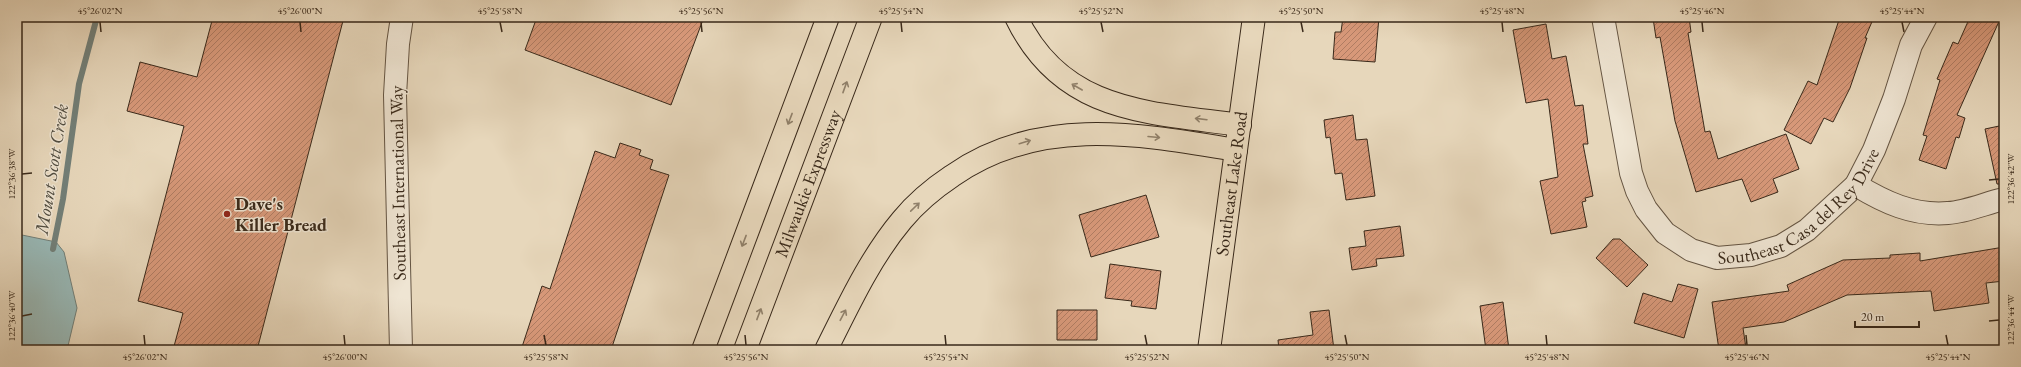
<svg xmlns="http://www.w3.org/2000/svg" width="2021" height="367" font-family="'EB Garamond',serif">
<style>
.water{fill:#98b8b6;stroke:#727f78}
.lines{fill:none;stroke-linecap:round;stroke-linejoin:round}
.stream{stroke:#727f78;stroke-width:6}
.building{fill:url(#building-hatch);stroke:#39291a}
.minor-casing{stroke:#645442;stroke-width:24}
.major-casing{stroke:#39291a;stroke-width:24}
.highway-casing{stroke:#39291a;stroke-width:24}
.minor{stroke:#efe5d3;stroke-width:22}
.major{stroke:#e7d7bb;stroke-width:22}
.highway{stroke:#e7d7bb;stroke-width:22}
.oneway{stroke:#90806a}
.ticks{fill:none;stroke:#39291a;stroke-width:1.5}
.poi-dot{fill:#8f2418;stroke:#efe5d3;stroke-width:1.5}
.labels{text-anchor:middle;stroke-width:3;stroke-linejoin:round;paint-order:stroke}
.street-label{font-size:18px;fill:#39291a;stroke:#efe5d3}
.poi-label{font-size:18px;font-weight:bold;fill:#39291a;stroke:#efe5d3;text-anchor:start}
.water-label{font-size:19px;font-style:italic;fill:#514d41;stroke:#efe5d3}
.neatline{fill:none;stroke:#39291a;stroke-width:1.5}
.ticks-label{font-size:10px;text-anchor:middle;fill:#39291a}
</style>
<defs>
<pattern id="building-hatch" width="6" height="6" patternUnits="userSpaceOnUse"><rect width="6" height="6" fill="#d79879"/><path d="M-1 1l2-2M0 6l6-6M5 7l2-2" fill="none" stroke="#af7c62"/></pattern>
</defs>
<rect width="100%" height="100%" fill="#e7d7bb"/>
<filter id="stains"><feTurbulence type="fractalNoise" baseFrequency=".005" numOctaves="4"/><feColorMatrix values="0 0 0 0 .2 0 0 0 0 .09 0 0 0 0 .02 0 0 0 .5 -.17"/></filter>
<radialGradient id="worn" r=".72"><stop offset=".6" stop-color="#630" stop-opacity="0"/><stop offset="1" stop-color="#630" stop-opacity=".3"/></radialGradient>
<path class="water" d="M 22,235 L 56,242 L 64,252 L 77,308 L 67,350 L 17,350 L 17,238 Z"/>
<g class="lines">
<path class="stream" d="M 53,249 L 63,199 L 79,84 L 97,17"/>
</g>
<path class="building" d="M 213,17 L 344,17 L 257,350 L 173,350 L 183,313 L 138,301 L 184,126 L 127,111 L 140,62 L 197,77 Z
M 537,17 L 704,17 L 671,105 L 525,50 Z
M 1343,17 L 1379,17 L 1375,62 L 1333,59 L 1335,32 L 1341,32 Z
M 1662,17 L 1689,17 L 1691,32 L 1688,33 L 1705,132 L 1710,131 L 1718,159 L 1786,134 L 1799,169 L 1773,179 L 1778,192 L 1751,202 L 1742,179 L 1696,192 L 1675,121 L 1660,37 L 1656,38 L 1653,18 Z
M 1840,17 L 1874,17 L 1865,38 L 1867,38 L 1850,88 L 1833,122 L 1824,118 L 1811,144 L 1784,130 L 1808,81 L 1817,85 Z
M 1970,17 L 2001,17 L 1957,115 L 1965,118 L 1959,138 L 1956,137 L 1946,169 L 1919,160 L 1927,136 L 1923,135 L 1940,80 L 1937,79 L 1953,42 L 1958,44 Z
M 1546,24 L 1552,59 L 1566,56 L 1575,106 L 1583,105 L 1588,144 L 1583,144 L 1593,196 L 1585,198 L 1586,201 L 1582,202 L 1587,227 L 1551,234 L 1540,181 L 1558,177 L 1548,99 L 1526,103 L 1513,30 Z
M 1353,115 L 1356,140 L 1367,139 L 1375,196 L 1346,200 L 1342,173 L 1335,174 L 1330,137 L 1326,138 L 1324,120 Z
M 2004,125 L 2004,184 L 1997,184 L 1985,129 Z
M 620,143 L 641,150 L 639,155 L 653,160 L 650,169 L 669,175 L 611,350 L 521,350 L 542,286 L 550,289 L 595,151 L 615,158 Z
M 1146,195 L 1159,237 L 1091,257 L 1079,215 Z
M 1400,226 L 1404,256 L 1376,259 L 1377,266 L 1352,270 L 1349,248 L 1366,246 L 1364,231 Z
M 1613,239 L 1620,239 L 1648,265 L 1627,287 L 1596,258 Z
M 2004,247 L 2004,281 L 1986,283 L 1989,303 L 1934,311 L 1931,291 L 1847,295 L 1784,322 L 1743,328 L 1746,348 L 1719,350 L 1712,302 L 1789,291 L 1787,285 L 1843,260 L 1890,258 L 1890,255 L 1920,253 L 1920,261 Z
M 1110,264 L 1161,271 L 1156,309 L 1131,306 L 1132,301 L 1105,298 Z
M 1678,284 L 1698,289 L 1684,338 L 1634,323 L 1643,293 L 1672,302 Z
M 1503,302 L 1509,350 L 1486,350 L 1480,306 Z
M 1057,310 L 1097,310 L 1097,340 L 1057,340 Z
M 1329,310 L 1334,350 L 1279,350 L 1278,340 L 1313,335 L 1310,312 Z"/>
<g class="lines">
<g class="minor-casing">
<g id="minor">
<path id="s1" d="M 1603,17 L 1631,173 L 1637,191 L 1646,209 L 1665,233 L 1691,250 L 1717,258 L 1751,255 L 1781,246 L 1807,230 L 1856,185 L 1874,150 L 1894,99 L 1911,45 L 1926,17"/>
<path d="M 1856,185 C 1884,202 1913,216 1948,213 C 1966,212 1986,203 2004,199"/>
<path d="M 401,350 L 395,95 L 398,44 L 402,17"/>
</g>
</g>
<g class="major-casing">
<g id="major">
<path id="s2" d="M 1209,350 L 1254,17"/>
</g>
</g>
<g class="highway-casing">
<g id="highway">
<path d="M 1016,17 C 1062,113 1147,112 1240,125"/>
<path d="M 703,350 L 828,17"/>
<path id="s3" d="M 745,350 L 871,17"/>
<path d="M 826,350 C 848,306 870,258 902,220 C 916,203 934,188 952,176 C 1039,115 1139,134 1236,150"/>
</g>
</g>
<use href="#minor" class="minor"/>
<use href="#major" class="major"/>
<use href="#highway" class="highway"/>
</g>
<defs><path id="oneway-shaft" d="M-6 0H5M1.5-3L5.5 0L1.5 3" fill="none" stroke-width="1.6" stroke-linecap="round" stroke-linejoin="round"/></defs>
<g class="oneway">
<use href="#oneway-shaft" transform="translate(845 87) rotate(-70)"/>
<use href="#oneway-shaft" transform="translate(1077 87) rotate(-150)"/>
<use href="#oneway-shaft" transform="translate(790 119) rotate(111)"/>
<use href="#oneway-shaft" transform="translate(1201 119) rotate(-173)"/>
<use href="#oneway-shaft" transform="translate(1154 137) rotate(5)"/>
<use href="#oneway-shaft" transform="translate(1025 142) rotate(-17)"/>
<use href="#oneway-shaft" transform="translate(915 207) rotate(-44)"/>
<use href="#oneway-shaft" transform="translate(744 241) rotate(111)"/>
<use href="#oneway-shaft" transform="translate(759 314) rotate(-69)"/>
<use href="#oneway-shaft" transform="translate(843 315) rotate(-62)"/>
</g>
<path class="ticks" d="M 100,22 L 101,32M 300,22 L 301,32M 500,22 L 502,32M 701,22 L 702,32M 901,22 L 902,32M 1101,22 L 1103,32M 1301,22 L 1303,32M 1502,22 L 1503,32M 1702,22 L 1703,32M 1902,22 L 1904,32M 22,174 L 32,173M 1989,180 L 1999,179M 22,316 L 32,314M 1989,321 L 1999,320M 144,335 L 145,345M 344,335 L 345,345M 544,335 L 546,345M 745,335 L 746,345M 945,335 L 946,345M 1145,335 L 1147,345M 1345,335 L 1347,345M 1546,335 L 1547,345M 1746,335 L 1747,345M 1946,335 L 1948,345"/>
<circle class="poi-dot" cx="227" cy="214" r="4"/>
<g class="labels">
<g class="street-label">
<text transform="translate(398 183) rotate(-91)" y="6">Southeast International Way</text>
<text dy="6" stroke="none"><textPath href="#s3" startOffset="178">Milwaukie Expressway</textPath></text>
<text dy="6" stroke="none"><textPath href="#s2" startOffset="168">Southeast Lake Road</textPath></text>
<text dy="6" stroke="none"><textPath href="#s1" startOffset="388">Southeast Casa del Rey Drive</textPath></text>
</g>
<g class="poi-label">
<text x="235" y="210">Dave's<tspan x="235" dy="21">Killer Bread</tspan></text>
</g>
<g class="water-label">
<text transform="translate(51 169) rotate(-81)" y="7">Mount Scott Creek</text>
</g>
</g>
<rect width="2021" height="367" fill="none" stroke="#e7d7bb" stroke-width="44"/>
<path d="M1855 321v6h64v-6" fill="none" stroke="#39291a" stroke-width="2"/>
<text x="1861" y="321" font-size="12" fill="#39291a" stroke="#efe5d3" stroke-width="3" paint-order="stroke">20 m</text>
<rect x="22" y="22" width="1977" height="323" class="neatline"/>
<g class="ticks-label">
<text x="100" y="14">45°26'02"N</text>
<text x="300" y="14">45°26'00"N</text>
<text x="500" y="14">45°25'58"N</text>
<text x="701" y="14">45°25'56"N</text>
<text x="901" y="14">45°25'54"N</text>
<text x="1101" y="14">45°25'52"N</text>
<text x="1301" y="14">45°25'50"N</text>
<text x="1502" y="14">45°25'48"N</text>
<text x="1702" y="14">45°25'46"N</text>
<text x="1902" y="14">45°25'44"N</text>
<text transform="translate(11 174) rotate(-90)" y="4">122°36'38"W</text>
<text transform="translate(2010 179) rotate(-90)" y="4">122°36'42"W</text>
<text transform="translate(11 316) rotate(-90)" y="4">122°36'40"W</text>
<text transform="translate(2010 320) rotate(-90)" y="4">122°36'44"W</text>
<text x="145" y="360">45°26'02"N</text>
<text x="345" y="360">45°26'00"N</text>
<text x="546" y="360">45°25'58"N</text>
<text x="746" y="360">45°25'56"N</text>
<text x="946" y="360">45°25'54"N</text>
<text x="1147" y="360">45°25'52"N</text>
<text x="1347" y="360">45°25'50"N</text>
<text x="1547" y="360">45°25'48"N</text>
<text x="1747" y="360">45°25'46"N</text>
<text x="1948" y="360">45°25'44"N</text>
</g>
<rect width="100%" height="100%" filter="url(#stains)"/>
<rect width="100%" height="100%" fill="url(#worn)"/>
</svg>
